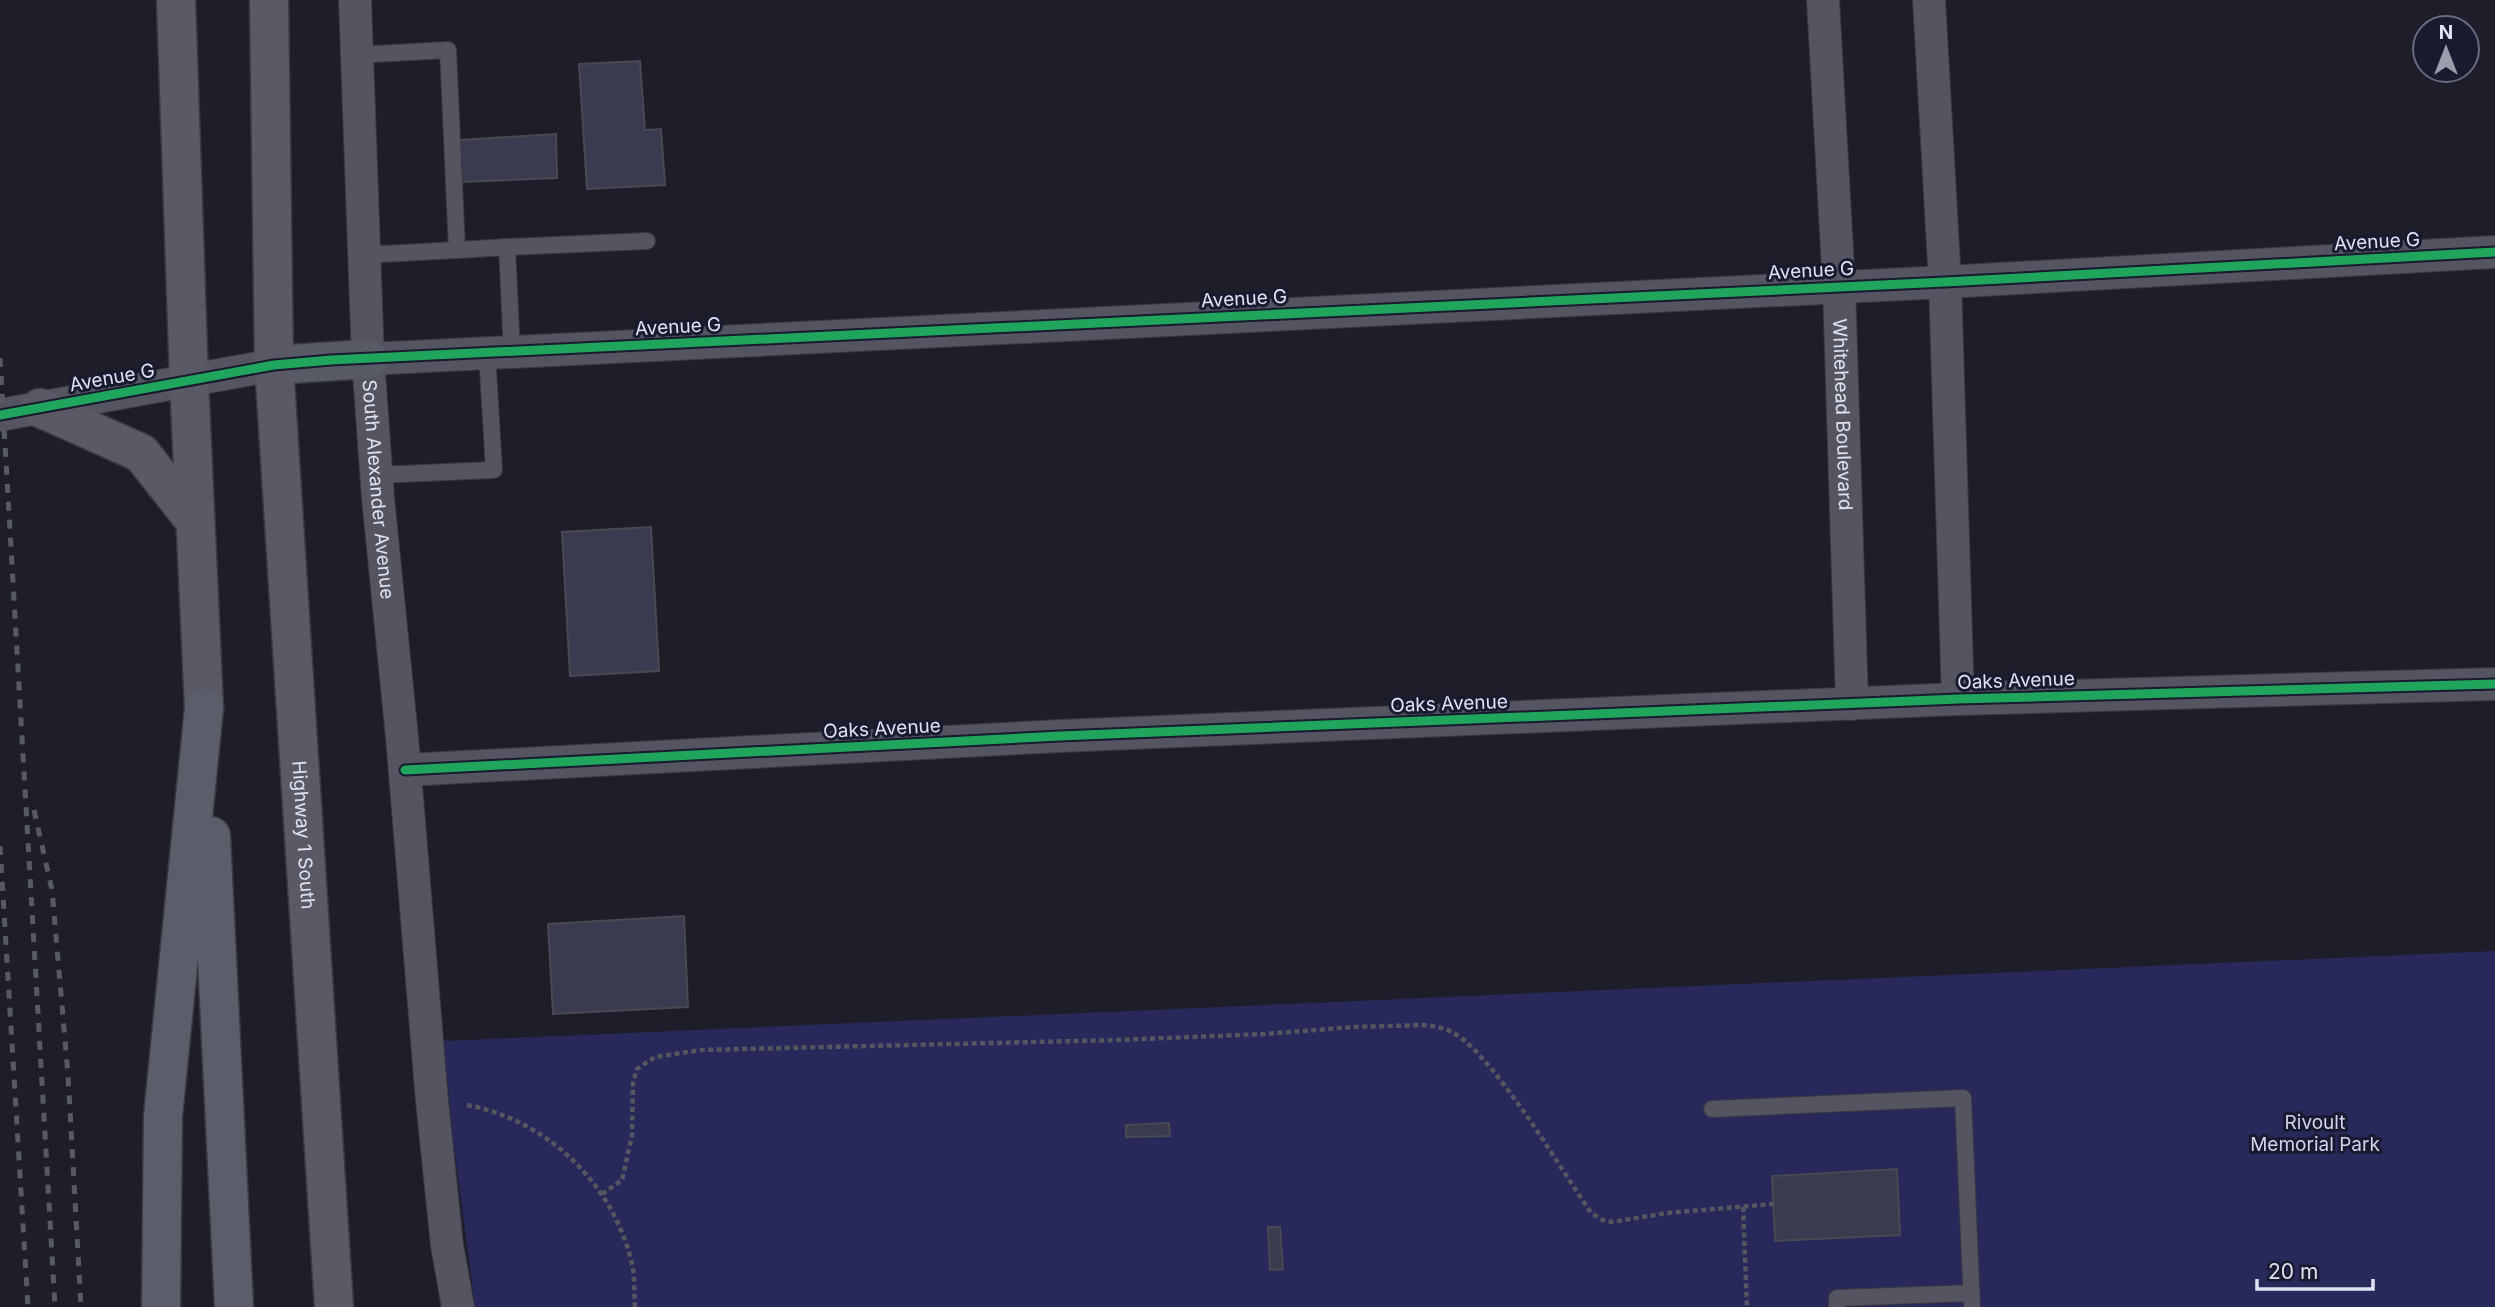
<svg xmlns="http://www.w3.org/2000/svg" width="2495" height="1307" font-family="Inter,sans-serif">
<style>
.green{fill:#28295a}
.building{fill:#3b3b4f;stroke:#484953;stroke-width:2}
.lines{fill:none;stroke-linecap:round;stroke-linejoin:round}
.lane-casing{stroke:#393942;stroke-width:18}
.street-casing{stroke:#393942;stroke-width:34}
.secondary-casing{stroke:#393942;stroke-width:41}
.primary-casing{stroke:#393942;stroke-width:41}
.highway-casing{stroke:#393942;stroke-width:41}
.path{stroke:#555660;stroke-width:4.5;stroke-dasharray:5 3.5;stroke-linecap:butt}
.lane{stroke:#545560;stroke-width:16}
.street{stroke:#545560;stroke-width:32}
.secondary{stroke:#585a65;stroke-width:38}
.primary{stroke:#5a5a67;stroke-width:38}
.highway{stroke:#5b5d6b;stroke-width:38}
.rail{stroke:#585a62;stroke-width:5;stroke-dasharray:9 9;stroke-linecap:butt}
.cycleway-casing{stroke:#181a30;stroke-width:13}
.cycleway{stroke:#20a55d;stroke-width:9}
.labels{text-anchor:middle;stroke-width:6;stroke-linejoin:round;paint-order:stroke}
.street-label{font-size:19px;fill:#dfe2f1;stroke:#181a30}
.park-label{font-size:19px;fill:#d1d4eb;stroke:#181a30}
</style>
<rect width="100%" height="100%" fill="#1e1e2a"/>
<path class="green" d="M 2495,951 L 2495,1307 L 475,1307 L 452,1130 L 444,1041 Z"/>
<path class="building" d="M 640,61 L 645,130 L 661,129 L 665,185 L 587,189 L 579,64 Z
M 556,134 L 557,178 L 462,182 L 460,140 Z
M 651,527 L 659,671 L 570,676 L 562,532 Z
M 684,916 L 688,1007 L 553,1014 L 548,924 Z
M 1169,1123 L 1170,1136 L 1126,1137 L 1126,1125 Z
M 1897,1169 L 1900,1235 L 1775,1241 L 1772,1176 Z
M 1268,1227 L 1280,1227 L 1283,1269 L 1270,1270 Z"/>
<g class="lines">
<g class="lane-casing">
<path id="lane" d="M 356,55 L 448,50 L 457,250 L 364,255
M 507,247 L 647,241
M 457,250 L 507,247 L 512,352
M 376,475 L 494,470 L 487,353
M 1712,1109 L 1963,1098 L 1972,1307
M 1837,1307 L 1837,1298 L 1972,1293"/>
</g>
<g class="street-casing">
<g id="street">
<path id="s1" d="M 355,0 L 368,359 L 378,498 L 402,737 L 432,1101 L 447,1245 L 458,1307"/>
<path id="s2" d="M 1823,0 L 1839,286 L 1852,704"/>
<path d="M 1929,0 L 1945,282 L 1958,699"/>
<path d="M 368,359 L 1945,282 L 2495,252"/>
<path d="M 0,415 L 274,365"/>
<path d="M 405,770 L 1060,736 L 1958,699 L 2495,684"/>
</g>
</g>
<g class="secondary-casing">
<path id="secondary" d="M 274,365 L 368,359"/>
</g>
<g class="primary-casing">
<g id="primary">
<path d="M 176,0 L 189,380 L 204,708"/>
<path id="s3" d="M 269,0 L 274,365 L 334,1307"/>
<path d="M 40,408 L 141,453 L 195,521"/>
</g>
</g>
<g class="highway-casing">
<path id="highway" d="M 211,836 L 234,1307
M 161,1307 L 163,1116 L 204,708"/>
</g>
<path class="path" d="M 467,1105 C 548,1120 614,1185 632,1264 C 635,1278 634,1293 635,1307
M 602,1194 L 622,1180 L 632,1135 L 633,1082 L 637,1069 L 655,1057 L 701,1050 L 1117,1040 L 1265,1034 L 1353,1027 L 1424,1025 C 1435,1026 1446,1028 1455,1034 C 1469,1042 1479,1055 1490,1067 C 1528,1113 1558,1164 1591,1213 L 1603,1220 L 1612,1222 L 1667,1213 L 1773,1204
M 1743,1207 L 1747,1307"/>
<use href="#lane" class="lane"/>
<use href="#street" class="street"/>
<use href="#secondary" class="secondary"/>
<use href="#primary" class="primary"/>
<use href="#highway" class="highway"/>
<path class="rail" d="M 0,358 L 55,1307
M 34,810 L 52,890 L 68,1075 L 81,1307
M 0,846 L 28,1307"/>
<g class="cycleway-casing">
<path id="cycleway" d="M 0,415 L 274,365 L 331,360 L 1945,282 L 2495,252
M 405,770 L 1060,736 L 1958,699 L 2495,684"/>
</g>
<use href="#cycleway" class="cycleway"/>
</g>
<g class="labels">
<g class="street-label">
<text transform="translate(2377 241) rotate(-3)" y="7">Avenue G</text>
<text transform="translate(1811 270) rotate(-3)" y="7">Avenue G</text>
<text transform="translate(1244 298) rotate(-3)" y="7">Avenue G</text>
<text transform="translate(678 326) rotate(-3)" y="7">Avenue G</text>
<text transform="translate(112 377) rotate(-10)" y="7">Avenue G</text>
<text dy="7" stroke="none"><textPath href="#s2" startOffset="415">Whitehead Boulevard</textPath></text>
<text dy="7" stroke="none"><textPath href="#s1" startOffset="490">South Alexander Avenue</textPath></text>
<text transform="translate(2016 680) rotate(-2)" y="7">Oaks Avenue</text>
<text transform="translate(1449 703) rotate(-2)" y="7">Oaks Avenue</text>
<text transform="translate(882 728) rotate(-3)" y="7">Oaks Avenue</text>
<text dy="7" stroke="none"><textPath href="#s3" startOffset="836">Highway 1 South</textPath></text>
</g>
<g class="park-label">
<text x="2315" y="1129">Rivoult<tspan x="2315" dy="22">Memorial Park</tspan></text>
</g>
</g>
<g transform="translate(2446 49)"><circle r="33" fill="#181a30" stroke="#686a7d" stroke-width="2"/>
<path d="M0-5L12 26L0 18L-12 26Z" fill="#9b9dab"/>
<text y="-10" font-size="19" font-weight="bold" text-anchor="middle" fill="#dfe2f1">N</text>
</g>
<path d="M2257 1279v10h116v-10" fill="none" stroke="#dfe2f1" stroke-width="3.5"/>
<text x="2268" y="1279" font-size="21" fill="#dfe2f1" stroke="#181a30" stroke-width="5" paint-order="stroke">20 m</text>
</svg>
